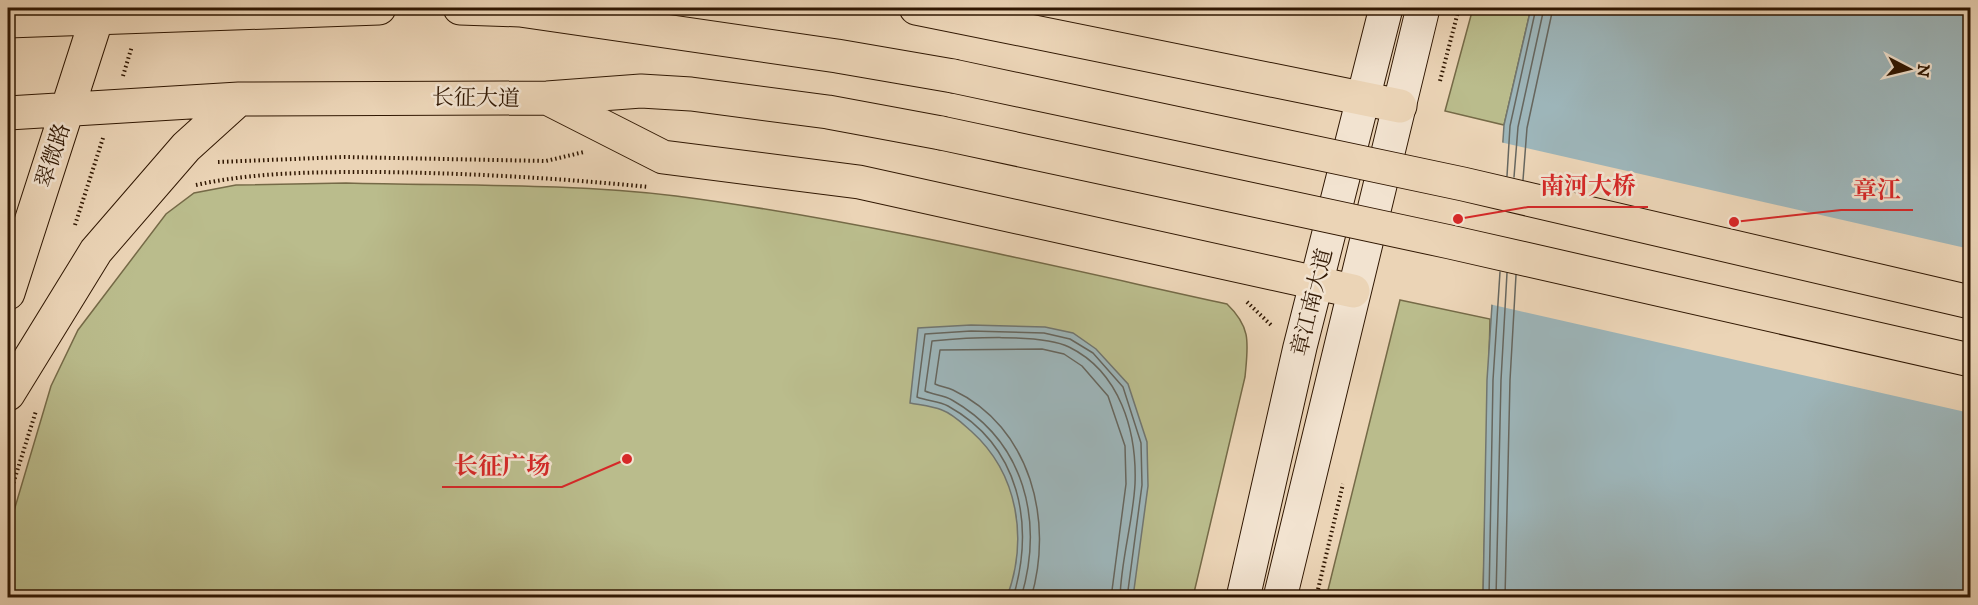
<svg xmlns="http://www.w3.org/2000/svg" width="1978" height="605" font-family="'IM FELL DW Pica','Noto Serif SC',serif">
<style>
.green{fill:#babc8c;stroke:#756a47;stroke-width:1.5}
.water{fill:#9db5b9;stroke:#717670;stroke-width:1.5}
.pier{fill:#ebd4b6}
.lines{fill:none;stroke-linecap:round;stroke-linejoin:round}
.shore{stroke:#66665e;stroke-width:1.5}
.secondary-casing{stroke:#301702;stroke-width:35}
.primary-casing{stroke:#301702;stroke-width:35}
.path{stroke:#301702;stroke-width:4;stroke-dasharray:1.5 3;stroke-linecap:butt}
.secondary{stroke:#f2e3d0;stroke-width:33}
.primary{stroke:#ebd4b6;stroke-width:33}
.primary-bridge-casing{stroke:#301702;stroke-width:35;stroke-linecap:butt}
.primary-bridge{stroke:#ebd4b6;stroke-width:33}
.labels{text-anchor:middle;stroke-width:5;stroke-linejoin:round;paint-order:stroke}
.street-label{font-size:22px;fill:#301702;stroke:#f2e3d0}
.leader{fill:none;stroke:#d62828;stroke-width:2}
.callout-dot{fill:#d62828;stroke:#f2e3d0;stroke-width:2}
.callout-label{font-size:24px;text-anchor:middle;font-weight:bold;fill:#d62828;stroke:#f2e3d0;stroke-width:5;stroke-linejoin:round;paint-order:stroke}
</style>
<rect width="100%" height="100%" fill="#ebd4b6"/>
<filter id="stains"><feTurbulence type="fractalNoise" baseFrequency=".00333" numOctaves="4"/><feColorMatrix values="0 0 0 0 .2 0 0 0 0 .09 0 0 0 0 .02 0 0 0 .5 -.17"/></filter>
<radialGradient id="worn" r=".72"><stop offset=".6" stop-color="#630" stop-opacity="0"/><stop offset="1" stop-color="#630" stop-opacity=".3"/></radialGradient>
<path class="green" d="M 1473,8 L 1531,8 L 1504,125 L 1445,111 Z
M 346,183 C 456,186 567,183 676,196 C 861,220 1044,264 1227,304 C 1252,328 1248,344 1245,377 L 1193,597 L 8,597 L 8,531 L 51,386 L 78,330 L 166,214 L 194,193 L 236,185 Z
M 1400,300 L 1490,319 L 1483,597 L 1326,598 Z"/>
<path class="water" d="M 1531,8 L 1970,8 L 1970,597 L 1483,598 L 1487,380 L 1504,125 Z
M 971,325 L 1045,327 L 1073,333 L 1096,349 L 1128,384 L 1147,442 L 1148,486 L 1133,597 L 1007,597 C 1028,540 1019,474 971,431 C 963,424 953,414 942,410 C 932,406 920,405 910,403 L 918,328 Z"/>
<path class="pier" d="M 1500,142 L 1970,249 L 1970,413 L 1489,304 Z"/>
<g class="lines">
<path class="shore" d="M 1507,176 L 1510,126 L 1536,8
M 1514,177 L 1518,127 L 1544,8
M 1523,180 L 1527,128 L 1553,8
M 1013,598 C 1035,524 1020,446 948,406 C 939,401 927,401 917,397 L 925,334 L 971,331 L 1044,333 L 1070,339 L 1093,353 L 1123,387 L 1141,443 L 1142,485 L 1127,598
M 1021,598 C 1044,520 1025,442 952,400 C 944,395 934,395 925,391 L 932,341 C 963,338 1042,333 1069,347 C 1120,372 1137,431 1135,484 C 1133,522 1121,559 1120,598
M 1031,598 C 1054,521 1031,427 953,390 C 947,387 941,387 935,384 L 940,350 L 1042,349 L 1064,354 L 1082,366 L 1108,396 L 1125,446 L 1126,484 L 1111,598
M 1489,598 L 1493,380 L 1500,272
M 1496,598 L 1501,380 L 1507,273
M 1505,598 L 1510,380 L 1516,275"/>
<g class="secondary-casing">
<path id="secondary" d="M 1243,598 L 1300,347 L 1386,8
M 1280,598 L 1423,8"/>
</g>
<g class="primary-casing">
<path id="primary" d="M 460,8 L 520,10 L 837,56 L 953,76
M 916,8 L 1400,106
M 8,21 L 379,8
M 547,98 L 663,157 L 859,182 L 1353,291
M 8,113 L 239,99 L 547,98 L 641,91 L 691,94 L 828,112 L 941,133
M 8,293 L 100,8
M 8,394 L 96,251 L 186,147 L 239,99"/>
</g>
<path class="path" d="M 123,76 L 132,46
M 1440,81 L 1459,8
M 218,162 L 344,157 L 546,161 L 584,152
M 196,185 C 255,172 317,172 377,172 C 468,173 558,178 649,187
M 75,225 L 103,138
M 1247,302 L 1271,325
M 8,500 L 36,411
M 1316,598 L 1343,484"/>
<use href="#secondary" class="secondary"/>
<use href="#primary" class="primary"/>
<g class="primary-bridge-casing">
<path id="primary-bridge" d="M 953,76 L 1463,184 L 1970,302
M 941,133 L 1450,242 L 1970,360"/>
</g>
<use href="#primary-bridge" class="primary-bridge"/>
</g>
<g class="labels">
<g class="street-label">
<text transform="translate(476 97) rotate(1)" y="8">长征大道</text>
<text transform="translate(52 155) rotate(-72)" y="8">翠微路</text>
<text transform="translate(1311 302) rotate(-76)" y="8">章江南大道</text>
</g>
</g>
<path class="leader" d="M1458 219L1528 207H1648M1734 222L1841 210H1913M627 459L562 487H442"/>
<g class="callout-dot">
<circle cx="1458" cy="219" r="6"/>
<circle cx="1734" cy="222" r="6"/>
<circle cx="627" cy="459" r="6"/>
</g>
<g class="callout-label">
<text x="1588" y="194">南河大桥</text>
<text x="1877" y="198">章江</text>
<text x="502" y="474">长征广场</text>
</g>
<rect width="1978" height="605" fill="none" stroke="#ebd4b6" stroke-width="30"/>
<rect x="9" y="9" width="1960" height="587" fill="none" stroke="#301702" stroke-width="3"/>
<rect x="15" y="15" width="1948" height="575" fill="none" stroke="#301702" stroke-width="1.5"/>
<g transform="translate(1909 69) rotate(97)" stroke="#f2e3d0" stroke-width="4.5" paint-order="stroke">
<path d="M0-4.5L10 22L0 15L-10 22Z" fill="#301702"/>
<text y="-9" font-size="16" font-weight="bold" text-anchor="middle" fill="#301702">N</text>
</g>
<rect width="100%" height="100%" filter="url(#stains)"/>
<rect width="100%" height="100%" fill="url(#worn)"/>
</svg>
